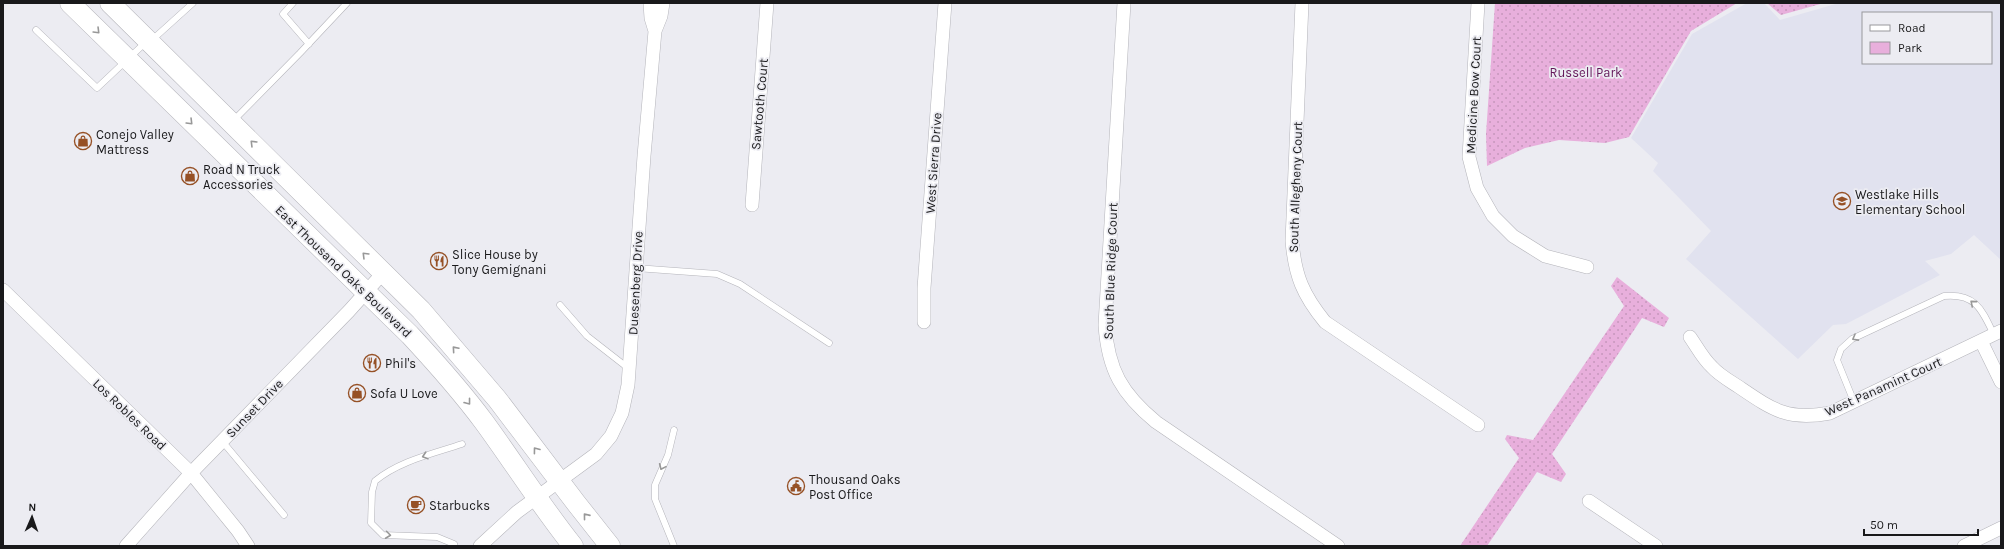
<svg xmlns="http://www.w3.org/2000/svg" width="2004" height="549" font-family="Karla,sans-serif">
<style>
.built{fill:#e1e2ef;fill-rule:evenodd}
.green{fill:url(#green-dots)}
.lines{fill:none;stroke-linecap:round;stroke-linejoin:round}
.service-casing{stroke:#b4b4ba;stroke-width:7}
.minor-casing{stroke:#b4b4ba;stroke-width:14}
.primary-casing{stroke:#b4b4ba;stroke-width:21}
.service{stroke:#fff;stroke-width:6}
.minor{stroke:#fff;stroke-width:13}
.primary{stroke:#fff;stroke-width:20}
.oneway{stroke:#989898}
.labels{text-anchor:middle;stroke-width:3.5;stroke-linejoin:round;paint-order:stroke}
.park-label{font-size:13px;fill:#64175a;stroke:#ececf2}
.street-label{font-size:13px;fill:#19191b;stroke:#ececf2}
.poi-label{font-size:13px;fill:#19191b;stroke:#ececf2;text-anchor:start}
</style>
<defs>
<pattern id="green-dots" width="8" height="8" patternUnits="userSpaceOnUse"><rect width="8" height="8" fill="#e8afdc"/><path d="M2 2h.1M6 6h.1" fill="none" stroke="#c696bc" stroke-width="1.8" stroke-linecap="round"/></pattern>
</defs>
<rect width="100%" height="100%" fill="#ececf2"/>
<path class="built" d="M 1747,3 L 1764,3 L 1780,20 L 1839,3 L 2001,3 L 2001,260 L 1974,235 L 1951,254 L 1925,261 L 1940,275 L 1846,324 L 1833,325 L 1798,359 L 1686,259 L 1711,231 L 1653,171 L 1658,163 L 1631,138 L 1692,34 ZM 1863,13 L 1991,13 L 1991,63 L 1863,63 Z"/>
<path class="green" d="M 1495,3 L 1737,3 L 1691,31 L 1629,137 L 1605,143 L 1559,140 L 1525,148 L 1487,166 L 1486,134 Z
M 1767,3 L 1824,3 L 1781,15 Z
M 1617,277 L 1669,318 L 1664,327 L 1642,318 L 1552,454 L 1566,474 L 1561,482 L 1537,472 L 1487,546 L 1460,546 L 1519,458 L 1505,439 L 1507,435 L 1533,440 L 1624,306 L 1611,286 Z"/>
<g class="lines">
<g class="service-casing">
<path id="service" d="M 293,3 L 283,14 L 309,44
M 36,30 L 97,88 L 146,42
M 152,40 L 193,3
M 233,121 L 300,53 L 347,3
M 636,268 L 717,274 L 740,284 L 829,343
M 560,305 L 587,336 L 628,368
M 1854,402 L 1837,360 L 1841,349 L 1852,339 L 1944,296 C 1976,293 1982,310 1994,335
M 674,430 L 668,455 L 655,485 L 655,499 L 674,546
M 222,441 L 284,515
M 454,544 L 437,537 L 383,535 L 371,523 L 372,492 L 375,481 C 399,461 432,454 462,444"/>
</g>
<g class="minor-casing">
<path id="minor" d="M 650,3 L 651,18 L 655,31
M 1124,3 L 1105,325 C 1108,370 1122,394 1156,422 L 1338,546
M 1302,3 L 1292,241 C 1295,276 1303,295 1325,322 L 1478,425
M 1478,3 L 1469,157 L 1477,188 L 1493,216 L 1513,236 L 1545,256 L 1587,267
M 752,205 L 767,3
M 3,290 L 191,473 L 238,531 L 248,546
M 924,322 L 924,288 L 945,3
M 1690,337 C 1697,347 1703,359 1712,367 C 1719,375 1730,381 1739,387 C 1773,410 1788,421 1830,413 L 2001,331
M 1981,341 L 2001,382
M 1589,501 L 1656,546
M 126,546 L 191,473 L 349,311 L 383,273
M 480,546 L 517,512 L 596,454 L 611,436 L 622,413 L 628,385 L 644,156 L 655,31 L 661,16 L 663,3
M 1964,546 L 2001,528"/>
</g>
<g class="primary-casing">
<path id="primary" d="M 70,3 L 410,335 C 436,363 461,391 484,422 C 514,463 541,506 573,546
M 110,3 L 421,310 L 497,399 L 576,503 L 610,546"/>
</g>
<use href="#service" class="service"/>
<use href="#minor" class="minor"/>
<use href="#primary" class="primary"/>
</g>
<defs><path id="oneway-chevron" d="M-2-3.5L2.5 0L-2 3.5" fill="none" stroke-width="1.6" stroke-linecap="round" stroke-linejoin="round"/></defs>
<g class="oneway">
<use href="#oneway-chevron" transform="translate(97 31) rotate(45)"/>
<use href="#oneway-chevron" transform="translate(190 122) rotate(45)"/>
<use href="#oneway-chevron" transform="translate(253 143) rotate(-135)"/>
<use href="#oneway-chevron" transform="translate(365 255) rotate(-135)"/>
<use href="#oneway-chevron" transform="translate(1973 303) rotate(-140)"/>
<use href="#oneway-chevron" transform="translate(1855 338) rotate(151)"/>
<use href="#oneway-chevron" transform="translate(455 349) rotate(-131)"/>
<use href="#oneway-chevron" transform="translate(468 402) rotate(52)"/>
<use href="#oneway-chevron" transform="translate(536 450) rotate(-127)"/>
<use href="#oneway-chevron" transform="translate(425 456) rotate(162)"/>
<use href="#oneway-chevron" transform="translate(662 467) rotate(114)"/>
<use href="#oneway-chevron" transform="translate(586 516) rotate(-129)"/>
<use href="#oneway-chevron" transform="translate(388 535) rotate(7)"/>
</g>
<defs>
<g id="shop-ring" transform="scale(0.9)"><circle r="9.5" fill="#ececf2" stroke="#965126" stroke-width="1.5"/><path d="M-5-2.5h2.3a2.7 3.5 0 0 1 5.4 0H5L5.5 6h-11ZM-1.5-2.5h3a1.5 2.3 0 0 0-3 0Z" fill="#965126"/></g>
<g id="school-ring" transform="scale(0.9)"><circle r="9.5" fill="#ececf2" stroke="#965126" stroke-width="1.5"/><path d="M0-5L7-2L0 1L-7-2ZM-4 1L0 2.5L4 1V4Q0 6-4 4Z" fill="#965126"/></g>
<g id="restaurant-ring" transform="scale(0.9)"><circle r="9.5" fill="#ececf2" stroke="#965126" stroke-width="1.5"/><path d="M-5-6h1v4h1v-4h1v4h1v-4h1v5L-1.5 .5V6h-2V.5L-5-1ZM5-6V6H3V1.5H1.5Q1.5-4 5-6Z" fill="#965126"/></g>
<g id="civic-ring" transform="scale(0.9)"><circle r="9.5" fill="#ececf2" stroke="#965126" stroke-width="1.5"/><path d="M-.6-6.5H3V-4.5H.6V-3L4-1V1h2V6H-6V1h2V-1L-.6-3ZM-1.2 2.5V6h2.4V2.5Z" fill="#965126"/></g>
<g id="cafe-ring" transform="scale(0.9)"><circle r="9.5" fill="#ececf2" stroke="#965126" stroke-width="1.5"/><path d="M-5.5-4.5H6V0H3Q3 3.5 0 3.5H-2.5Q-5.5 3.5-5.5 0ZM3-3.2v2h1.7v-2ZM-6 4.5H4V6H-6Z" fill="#965126"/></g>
</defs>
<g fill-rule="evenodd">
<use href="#shop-ring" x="83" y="141"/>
<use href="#shop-ring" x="190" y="176"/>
<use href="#school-ring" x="1842" y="201"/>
<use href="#restaurant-ring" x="439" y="261"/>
<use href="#restaurant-ring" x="372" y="363"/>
<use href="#shop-ring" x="357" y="393"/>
<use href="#civic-ring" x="796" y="486"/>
<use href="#cafe-ring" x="416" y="505"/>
</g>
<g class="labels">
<g class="park-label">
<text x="1586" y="77">Russell Park</text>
</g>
<g class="street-label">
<text transform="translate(1473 95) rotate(-87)" y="5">Medicine Bow Court</text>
<text transform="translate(759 104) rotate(-85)" y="5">Sawtooth Court</text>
<text transform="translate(933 163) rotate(-86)" y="5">West Sierra Drive</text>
<text transform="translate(1295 187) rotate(-88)" y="5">South Allegheny Court</text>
<text transform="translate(344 271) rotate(44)" y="5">East Thousand Oaks Boulevard</text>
<text transform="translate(1110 271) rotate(-88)" y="5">South Blue Ridge Court</text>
<text transform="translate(635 283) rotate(-87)" y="5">Duesenberg Drive</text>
<text transform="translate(1883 386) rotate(-24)" y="5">West Panamint Court</text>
<text transform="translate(254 408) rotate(-46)" y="5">Sunset Drive</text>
<text transform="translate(130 414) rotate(44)" y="5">Los Robles Road</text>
</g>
<g class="poi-label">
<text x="96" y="139">Conejo Valley<tspan x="96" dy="15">Mattress</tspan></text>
<text x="203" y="174">Road N Truck<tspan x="203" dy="15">Accessories</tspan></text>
<text x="1855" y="199">Westlake Hills<tspan x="1855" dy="15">Elementary School</tspan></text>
<text x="452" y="259">Slice House by<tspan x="452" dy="15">Tony Gemignani</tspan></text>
<text x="385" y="368">Phil's</text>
<text x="370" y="398">Sofa U Love</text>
<text x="809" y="484">Thousand Oaks<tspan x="809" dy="15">Post Office</tspan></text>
<text x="429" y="510">Starbucks</text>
</g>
</g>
<rect width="2004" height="549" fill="none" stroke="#19191b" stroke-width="8"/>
<rect x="1862" y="12" width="130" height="52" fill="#ececf2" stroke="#98989c"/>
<rect x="1870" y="25" width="20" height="6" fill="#ffffff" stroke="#98989c"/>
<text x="1898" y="32" font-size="12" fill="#19191b">Road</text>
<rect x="1870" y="42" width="20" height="12" fill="#e8afdc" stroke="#98989c"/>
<text x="1898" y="52" font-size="12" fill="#19191b">Park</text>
<g transform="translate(32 517) rotate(2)" stroke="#ececf2" stroke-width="3" paint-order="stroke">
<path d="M0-3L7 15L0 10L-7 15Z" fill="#19191b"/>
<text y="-6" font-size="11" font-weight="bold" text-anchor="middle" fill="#19191b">N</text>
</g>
<path d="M1864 529v6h114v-6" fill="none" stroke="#19191b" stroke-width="2"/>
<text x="1870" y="529" font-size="12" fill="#19191b" stroke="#ececf2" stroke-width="3" paint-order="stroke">50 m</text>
</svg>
